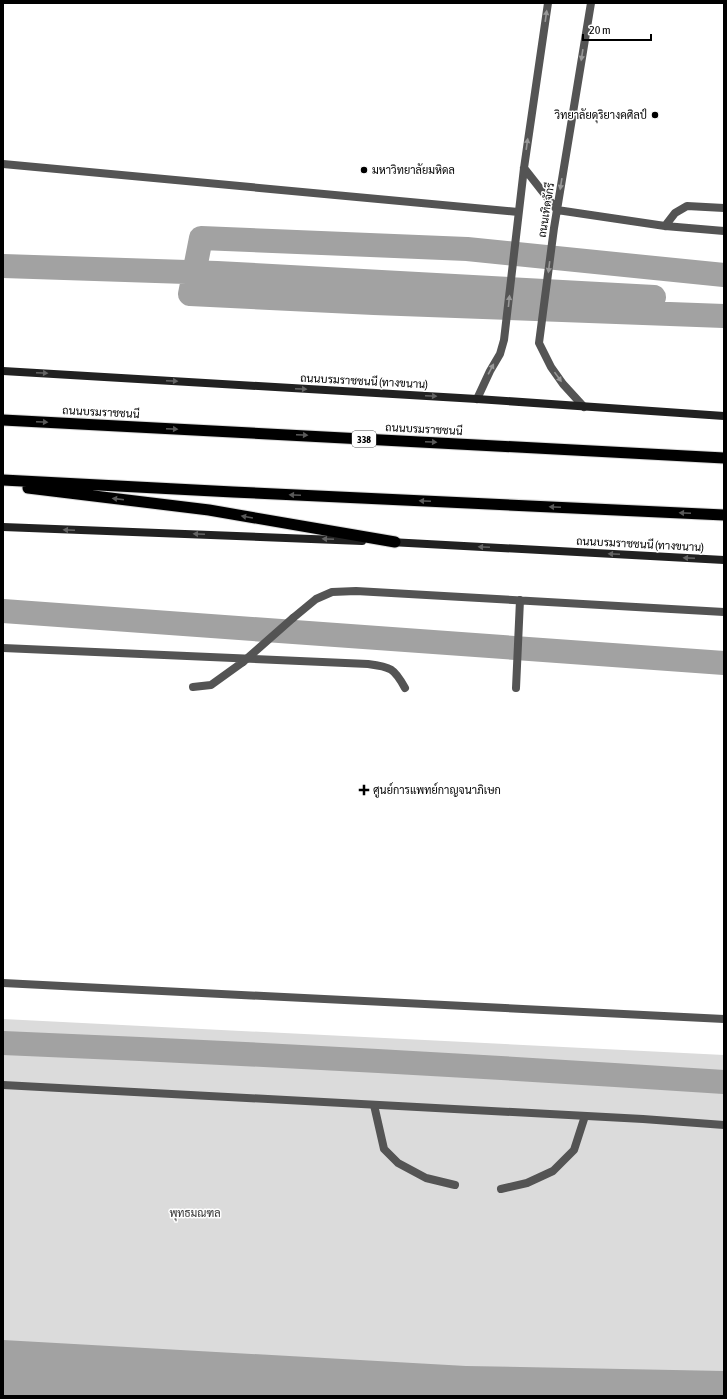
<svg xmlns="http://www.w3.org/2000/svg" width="727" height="1399" font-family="'Asap Condensed',Sarabun,sans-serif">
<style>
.green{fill:#dbdbdb}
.water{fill:#a2a2a2}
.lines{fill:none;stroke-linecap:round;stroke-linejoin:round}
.canal{stroke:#a2a2a2;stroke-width:24}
.trunk-casing{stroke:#dbdbdb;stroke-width:13}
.service{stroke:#545454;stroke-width:8}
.minor{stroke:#545454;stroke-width:8}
.secondary{stroke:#212121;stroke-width:8}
.trunk{stroke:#000;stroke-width:11}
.service-bridge{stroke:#545454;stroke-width:8}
.oneway{fill:#989898}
.oneway2{fill:#646464}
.oneway3{fill:#595959}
.poi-dot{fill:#000;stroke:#fff;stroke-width:1.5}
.labels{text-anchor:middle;stroke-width:3;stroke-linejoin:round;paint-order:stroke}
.shield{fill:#fff;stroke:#4c4c4c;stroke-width:1}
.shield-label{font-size:10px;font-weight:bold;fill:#000}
.poi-label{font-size:11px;fill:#000;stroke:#fff;text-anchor:start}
.street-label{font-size:11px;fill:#000;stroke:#fff}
.park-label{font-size:11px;fill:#323232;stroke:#fff}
</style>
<rect width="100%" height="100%" fill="#fff"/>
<path class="green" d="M 3,1019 L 724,1055 L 724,1396 L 3,1396 Z"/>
<path class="water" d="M 3,1340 L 466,1366 L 724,1371 L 724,1396 L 3,1396 Z"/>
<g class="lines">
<path class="canal" d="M 3,266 L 217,273 L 654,297
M 724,275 L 467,249 L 201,238 L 190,294 L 374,303 L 724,316
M 3,611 L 724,663
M 3,1043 C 243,1053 484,1066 724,1082"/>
<g class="trunk-casing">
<path id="trunk" d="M 3,420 L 724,458
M 3,480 L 233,492 L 724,515
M 28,488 L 209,510 L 395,542"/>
</g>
<path class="service" d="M 3,164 L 518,212
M 524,168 L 557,210 L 665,226 L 724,231
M 665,226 L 675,213 L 687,206 L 724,208
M 477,399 L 490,371 L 500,354 L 504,340 L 524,168 L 548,3
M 584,407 L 563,384 L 551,367 L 539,343 L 554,228 L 591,3
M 293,618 L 316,599 L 332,592 L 356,591 L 724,612
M 3,648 L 368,664 C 391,667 394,668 405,688
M 193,687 L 211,685 L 243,662
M 516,688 L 520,600
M 3,983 L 724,1019
M 374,1105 L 384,1149 L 398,1163 L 426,1178 L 455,1185
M 501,1189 L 527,1183 L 553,1171 L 574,1150 L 585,1116"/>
<path class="minor" d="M 3,1085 L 643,1119 L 724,1125"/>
<path class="secondary" d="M 3,371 L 477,399 L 724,416
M 3,527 L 362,541
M 390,542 L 724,560"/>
<use href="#trunk" class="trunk"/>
<path class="service-bridge" d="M 243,662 L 293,618"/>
</g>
<defs><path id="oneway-solid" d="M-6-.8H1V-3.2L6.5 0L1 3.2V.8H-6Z"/></defs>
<g class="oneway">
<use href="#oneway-solid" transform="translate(546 16) rotate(-82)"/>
<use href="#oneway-solid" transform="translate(582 55) rotate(99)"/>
<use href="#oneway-solid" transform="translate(527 144) rotate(-82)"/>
<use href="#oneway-solid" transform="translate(561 184) rotate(99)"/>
<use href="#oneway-solid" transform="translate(549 267) rotate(97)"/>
<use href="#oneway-solid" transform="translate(509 301) rotate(-84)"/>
<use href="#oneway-solid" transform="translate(491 369) rotate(-62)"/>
<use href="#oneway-solid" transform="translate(558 377) rotate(54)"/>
</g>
<g class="oneway2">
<use href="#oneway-solid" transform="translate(42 373) rotate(3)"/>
<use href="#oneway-solid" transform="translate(172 381) rotate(3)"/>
<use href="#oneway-solid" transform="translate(301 389) rotate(3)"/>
<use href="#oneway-solid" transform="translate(431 396) rotate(3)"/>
<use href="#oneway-solid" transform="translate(69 530) rotate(-178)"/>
<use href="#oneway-solid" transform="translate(199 534) rotate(-178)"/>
<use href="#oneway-solid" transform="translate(328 539) rotate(-178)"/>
<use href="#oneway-solid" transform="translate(484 547) rotate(-177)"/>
<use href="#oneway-solid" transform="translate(614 554) rotate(-177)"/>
<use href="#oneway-solid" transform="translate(689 558) rotate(-177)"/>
</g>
<g class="oneway3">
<use href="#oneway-solid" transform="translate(42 422) rotate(3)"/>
<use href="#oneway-solid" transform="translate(172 429) rotate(3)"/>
<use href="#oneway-solid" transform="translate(302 435) rotate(3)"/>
<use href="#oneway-solid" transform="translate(431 442) rotate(3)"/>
<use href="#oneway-solid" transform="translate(295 495) rotate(-177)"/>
<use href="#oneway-solid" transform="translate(118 499) rotate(-173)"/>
<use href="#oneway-solid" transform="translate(425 501) rotate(-177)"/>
<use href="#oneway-solid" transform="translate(555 507) rotate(-177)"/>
<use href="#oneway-solid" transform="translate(685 513) rotate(-177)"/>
<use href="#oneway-solid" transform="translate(247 517) rotate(-170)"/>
</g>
<g class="poi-dot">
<circle cx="655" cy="115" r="4"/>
<circle cx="364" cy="170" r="4"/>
<path d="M362 784h4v4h4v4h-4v4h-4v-4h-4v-4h4z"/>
</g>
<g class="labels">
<rect class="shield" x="352" y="431" width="24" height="16" rx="3"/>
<g class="shield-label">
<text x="364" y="443">338</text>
</g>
<g class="poi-label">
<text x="647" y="119" text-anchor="end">วิทยาลัยดุริยางคศิลป์</text>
<text x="372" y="174">มหาวิทยาลัยมหิดล</text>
<text x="373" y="794">ศูนย์การแพทย์กาญจนาภิเษก</text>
</g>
<g class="street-label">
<text transform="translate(546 210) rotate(-81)" y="4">ถนนเทิดจักรี</text>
<text transform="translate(364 381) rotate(3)" y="4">ถนนบรมราชชนนี (ทางขนาน)</text>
<text transform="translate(101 412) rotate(3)" y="4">ถนนบรมราชชนนี</text>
<text transform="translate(424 429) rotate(3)" y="4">ถนนบรมราชชนนี</text>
<text transform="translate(640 544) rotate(3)" y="4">ถนนบรมราชชนนี (ทางขนาน)</text>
</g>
<g class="park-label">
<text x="195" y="1217">พุทธมณฑล</text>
</g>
</g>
<rect width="727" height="1399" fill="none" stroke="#000000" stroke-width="8"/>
<path d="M583 34v6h68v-6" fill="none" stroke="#000000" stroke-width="2"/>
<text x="589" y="34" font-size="12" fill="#000000" stroke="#ffffff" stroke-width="3" paint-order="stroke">20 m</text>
</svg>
